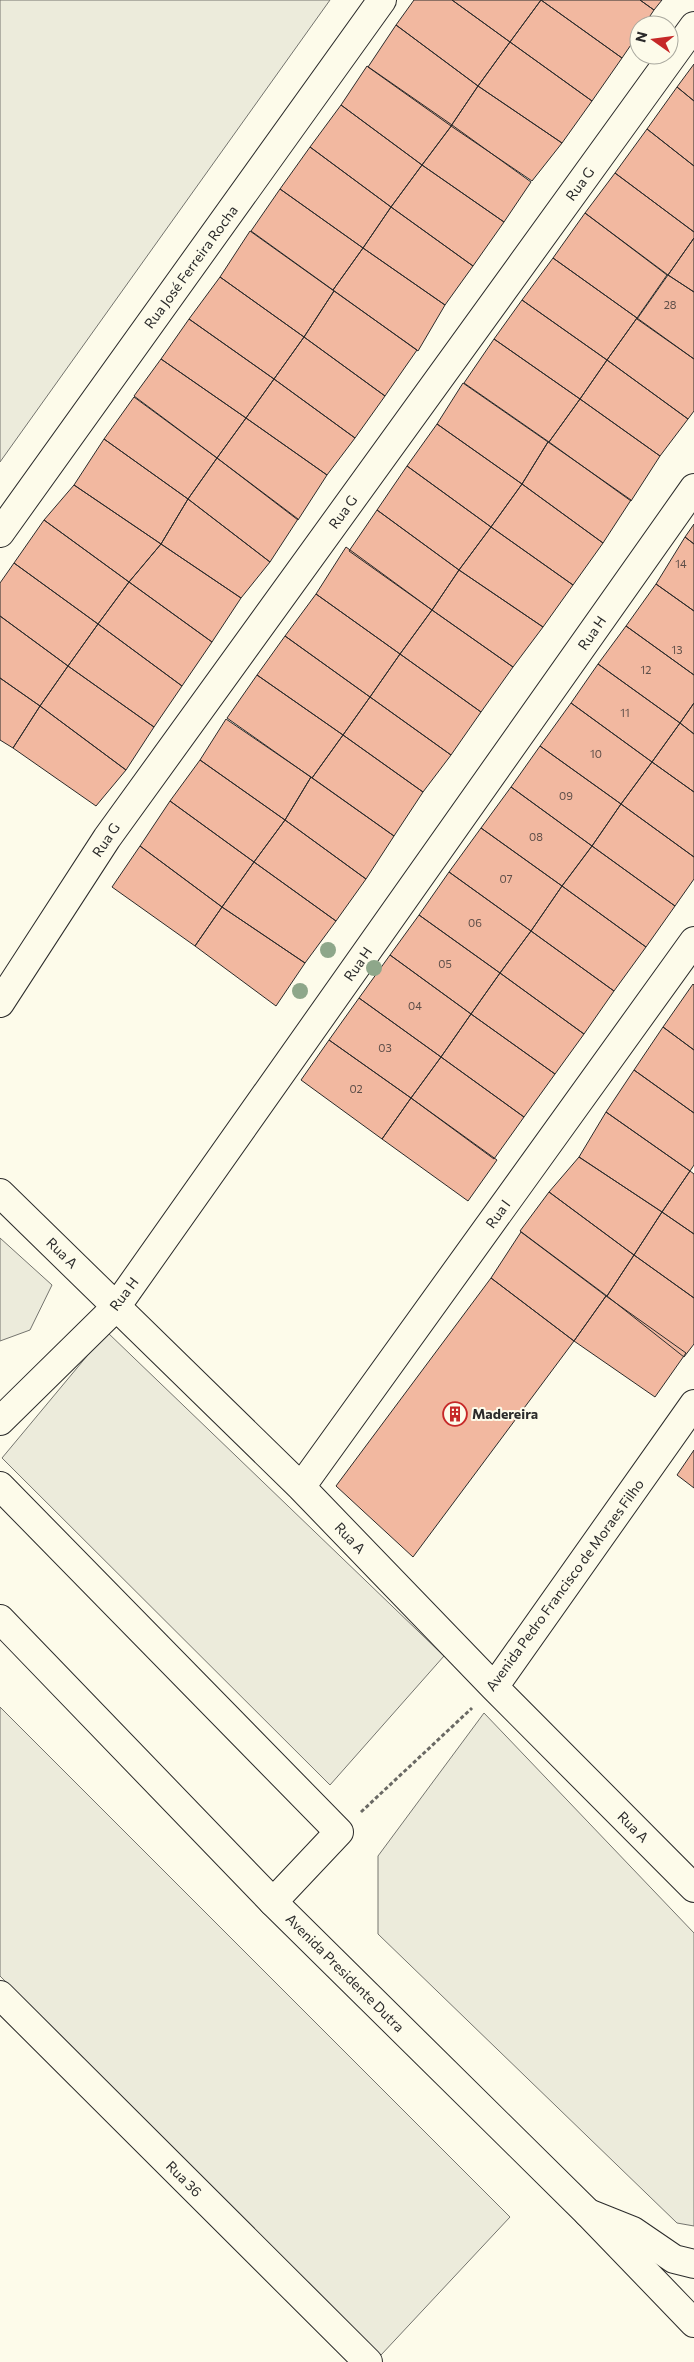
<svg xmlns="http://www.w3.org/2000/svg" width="694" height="2362" font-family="Commissioner,sans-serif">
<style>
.green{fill:#ecebdb;stroke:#74746e}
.building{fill:#f2b8a0;stroke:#2b2b2b}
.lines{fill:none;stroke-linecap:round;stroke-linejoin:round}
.street-casing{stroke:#2b2b2b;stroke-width:30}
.secondary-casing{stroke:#2b2b2b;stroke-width:30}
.highway-casing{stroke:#2b2b2b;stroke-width:30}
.path{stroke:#6a6964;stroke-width:3;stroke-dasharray:4 2.5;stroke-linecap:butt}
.street{stroke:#fdfbea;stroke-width:28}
.secondary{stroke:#fdfbea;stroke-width:28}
.highway{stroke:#fdfbea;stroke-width:28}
.tree{fill:#8ea78a}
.labels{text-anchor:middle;stroke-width:4;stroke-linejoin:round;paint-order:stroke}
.number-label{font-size:11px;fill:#5d4e48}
.street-label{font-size:14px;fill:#2b2b2b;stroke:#fdfbea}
.poi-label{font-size:14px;font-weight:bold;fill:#2b2b2b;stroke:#fdfbea;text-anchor:start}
</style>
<rect width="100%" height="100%" fill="#fdfbea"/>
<path class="green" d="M 0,0 L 330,0 L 0,462 Z
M 0,1238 L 52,1285 L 30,1330 L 0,1341 Z
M 107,1332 L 444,1656 L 330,1785 L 2,1458 Z
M 0,1707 L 510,2217 L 381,2355 L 0,1976 Z
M 484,1713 L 694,1933 L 694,2226 L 677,2223 L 378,1934 L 378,1856 Z"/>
<path class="building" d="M 414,0 L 452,0 L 510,42 L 478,86 L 396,25 Z
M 452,0 L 541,0 L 510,42 Z
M 541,0 L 622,58 L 592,101 L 510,42 Z
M 541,0 L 640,0 L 654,10 L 644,25 L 639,25 L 639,33 L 622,58 Z
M 640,0 L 662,0 L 654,10 Z
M 396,25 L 478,86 L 451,126 L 368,67 Z
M 510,42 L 592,101 L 562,143 L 478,86 Z
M 694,64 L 694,101 L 677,87 Z
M 367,66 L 452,125 L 422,165 L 341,105 Z
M 478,86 L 562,143 L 532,181 L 451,126 Z
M 677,87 L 694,101 L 694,166 L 647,129 Z
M 341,105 L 422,165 L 391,207 L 310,147 Z
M 452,125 L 531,182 L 504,222 L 422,165 Z
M 647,129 L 694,166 L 694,232 L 615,173 Z
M 310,147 L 391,207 L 363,248 L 280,189 Z
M 422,165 L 504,222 L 473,266 L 391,207 Z
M 615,173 L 694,232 L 694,238 L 668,275 L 585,213 Z
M 280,189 L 363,248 L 333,290 L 251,231 Z
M 391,207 L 473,266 L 445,305 L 363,248 Z
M 585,213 L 667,275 L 637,318 L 553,258 Z
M 250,231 L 334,291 L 304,337 L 220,277 Z
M 694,238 L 694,292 L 668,275 Z
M 363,248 L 445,305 L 418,351 L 333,290 Z
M 553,258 L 637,318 L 607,360 L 522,300 Z
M 668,275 L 694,292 L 694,359 L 637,319 Z
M 220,277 L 304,337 L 274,379 L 189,319 Z
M 334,291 L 417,350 L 385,396 L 304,337 Z
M 522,300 L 607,360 L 580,399 L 494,339 Z
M 637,318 L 694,359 L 694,411 L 688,419 L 607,360 Z
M 189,319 L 274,379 L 246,418 L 161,359 Z
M 304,337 L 385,396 L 355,438 L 274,379 Z
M 494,339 L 580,399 L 549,442 L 464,383 Z
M 161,359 L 246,418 L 217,458 L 134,396 Z
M 607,360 L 688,419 L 660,456 L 580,399 Z
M 274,379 L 355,438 L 327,475 L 246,418 Z
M 463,383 L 548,442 L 522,484 L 437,424 Z
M 134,397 L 217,458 L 188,499 L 104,439 Z
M 580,399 L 660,456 L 631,501 L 549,442 Z
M 246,418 L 327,475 L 298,520 L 217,458 Z
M 437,424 L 522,484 L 491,527 L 407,466 Z
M 104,439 L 188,499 L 161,544 L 74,485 Z
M 548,442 L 631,500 L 603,543 L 522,484 Z
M 217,458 L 298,519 L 270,562 L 188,499 Z
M 407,466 L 491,527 L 459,570 L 377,510 Z
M 522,484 L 603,543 L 573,585 L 491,527 Z
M 74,485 L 161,544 L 129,582 L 44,520 Z
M 188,499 L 270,562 L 241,598 L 161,544 Z
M 377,510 L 459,570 L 432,610 L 349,551 Z
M 44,520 L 129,582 L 98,624 L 14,563 Z
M 694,524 L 694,544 L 685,537 Z
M 491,527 L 573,585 L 543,627 L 459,570 Z
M 685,537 L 694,544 L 694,611 L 656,584 Z
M 161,544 L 241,598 L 212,642 L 129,582 Z
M 346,547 L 432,610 L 400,654 L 316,594 Z
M 14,563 L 98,624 L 68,666 L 0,616 L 0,583 Z
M 459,570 L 543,627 L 513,667 L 432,610 Z
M 129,582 L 212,642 L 182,686 L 98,624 Z
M 656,584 L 694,611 L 694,675 L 626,626 Z
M 316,594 L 400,654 L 370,697 L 285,636 Z
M 432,610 L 513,667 L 481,712 L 400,654 Z
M 0,616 L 68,666 L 40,706 L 0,678 Z
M 98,624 L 182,686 L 154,727 L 68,666 Z
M 626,626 L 694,675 L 694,703 L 680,723 L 598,664 Z
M 285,636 L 370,697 L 343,735 L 257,675 Z
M 400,654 L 481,712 L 451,755 L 370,697 Z
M 598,664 L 680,723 L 652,762 L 571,703 Z
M 68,666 L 154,727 L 126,770 L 40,706 Z
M 257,675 L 343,735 L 312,778 L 227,718 Z
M 0,678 L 40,706 L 13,748 L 0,740 Z
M 370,697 L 451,755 L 423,792 L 343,735 Z
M 571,703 L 652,762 L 621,804 L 540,746 Z
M 694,703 L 694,734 L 680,723 Z
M 40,706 L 126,770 L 96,806 L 13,748 Z
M 226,719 L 311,777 L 285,820 L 200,760 Z
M 680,723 L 694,734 L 694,792 L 652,762 Z
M 343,735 L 423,792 L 394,836 L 312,778 Z
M 540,746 L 621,804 L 592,846 L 511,787 Z
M 200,760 L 285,820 L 254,862 L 170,801 Z
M 652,762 L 694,792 L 694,857 L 621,804 Z
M 311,777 L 394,836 L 366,879 L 285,820 Z
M 511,787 L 592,846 L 562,886 L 481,828 Z
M 170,801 L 254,862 L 222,907 L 140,846 Z
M 621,804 L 694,857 L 694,879 L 675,906 L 592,846 Z
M 285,820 L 366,879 L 336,921 L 254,862 Z
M 481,828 L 562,886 L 531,931 L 449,872 Z
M 140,846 L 222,907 L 195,946 L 112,887 Z
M 592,846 L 675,906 L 646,947 L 562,886 Z
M 254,862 L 336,921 L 305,963 L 222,907 Z
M 449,872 L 531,931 L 500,973 L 419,915 Z
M 562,886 L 646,947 L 614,991 L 531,931 Z
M 222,907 L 305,963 L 276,1006 L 195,946 Z
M 419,915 L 500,973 L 471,1014 L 390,955 Z
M 531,931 L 614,991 L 584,1034 L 500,973 Z
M 390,955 L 471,1014 L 441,1057 L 359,998 Z
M 500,973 L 584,1034 L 555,1074 L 471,1014 Z
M 693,984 L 694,985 L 694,1050 L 663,1027 Z
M 359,998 L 441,1057 L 411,1098 L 329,1040 Z
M 471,1014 L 555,1074 L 524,1117 L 441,1057 Z
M 663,1027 L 694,1050 L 694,1113 L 634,1070 Z
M 329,1040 L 411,1098 L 382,1139 L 301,1080 Z
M 441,1057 L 524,1117 L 494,1159 L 411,1098 Z
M 634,1070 L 694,1113 L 694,1165 L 690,1171 L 606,1112 Z
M 411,1098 L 497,1160 L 468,1201 L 382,1139 Z
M 606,1112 L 690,1171 L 662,1212 L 579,1157 Z
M 579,1157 L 662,1212 L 634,1255 L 549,1192 Z
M 690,1171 L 694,1174 L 694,1234 L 662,1212 Z
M 549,1192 L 634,1255 L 607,1296 L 520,1231 Z
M 662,1212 L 694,1234 L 694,1298 L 634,1255 Z
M 521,1232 L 606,1296 L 574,1341 L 491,1278 Z
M 634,1255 L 694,1298 L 694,1344 L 684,1357 L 607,1296 Z
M 491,1278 L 574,1341 L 413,1557 L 336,1486 Z
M 606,1296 L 686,1353 L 655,1397 L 574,1341 Z
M 694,1450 L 694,1488 L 677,1475 Z"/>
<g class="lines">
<g class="street-casing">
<path id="street" d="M 0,533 L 382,0
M 0,1003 L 107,838 L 694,26
M 0,1193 L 301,1487 L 494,1687 L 694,1888
M 0,1421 L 116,1307 L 694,488
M 0,1486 L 339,1832 L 273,1902
M 301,1487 L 694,941
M 494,1687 L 694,1404"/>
</g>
<g class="secondary-casing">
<path id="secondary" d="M 588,2213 L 633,2231 L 674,2259 L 694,2264"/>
</g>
<g class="highway-casing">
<path id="highway" d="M 0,1619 L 273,1902 L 588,2213 L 694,2323
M 0,1995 L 368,2362"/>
</g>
<path class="path" d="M 361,1812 L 472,1708"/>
<use href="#street" class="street"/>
<use href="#secondary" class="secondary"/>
<use href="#highway" class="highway"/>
</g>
<g class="tree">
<circle cx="328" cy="950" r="8"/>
<circle cx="374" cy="968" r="8"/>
<circle cx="300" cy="991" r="8"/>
</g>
<defs>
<g id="building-ring" transform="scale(1.25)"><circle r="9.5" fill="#fdfbea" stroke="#c62828" stroke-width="1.5"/><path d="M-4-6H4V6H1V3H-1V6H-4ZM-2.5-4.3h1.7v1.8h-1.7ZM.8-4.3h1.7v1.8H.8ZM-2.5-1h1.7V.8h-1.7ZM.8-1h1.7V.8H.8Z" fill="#c62828"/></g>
</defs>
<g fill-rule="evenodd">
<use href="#building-ring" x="455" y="1414"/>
</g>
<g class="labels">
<g class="number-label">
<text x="670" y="309">28</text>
<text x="681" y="568">14</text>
<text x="677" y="654">13</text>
<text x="646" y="674">12</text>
<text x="625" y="717">11</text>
<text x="596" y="758">10</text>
<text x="566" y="800">09</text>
<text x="536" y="841">08</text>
<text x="506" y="883">07</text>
<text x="475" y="927">06</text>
<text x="445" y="968">05</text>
<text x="415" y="1010">04</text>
<text x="385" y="1052">03</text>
<text x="356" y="1093">02</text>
</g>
<g class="street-label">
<text transform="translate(580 184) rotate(-54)" y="5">Rua G</text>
<text transform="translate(191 267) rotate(-54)" y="5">Rua José Ferreira Rocha</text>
<text transform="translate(343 512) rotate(-54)" y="5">Rua G</text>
<text transform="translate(592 633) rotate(-55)" y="5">Rua H</text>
<text transform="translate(106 840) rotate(-56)" y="5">Rua G</text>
<text transform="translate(358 964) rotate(-55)" y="5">Rua H</text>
<text transform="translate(498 1214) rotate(-54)" y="5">Rua I</text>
<text transform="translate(62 1253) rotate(44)" y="5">Rua A</text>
<text transform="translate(124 1294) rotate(-53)" y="5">Rua H</text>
<text transform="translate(350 1538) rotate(46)" y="5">Rua A</text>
<text transform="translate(565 1585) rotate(-54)" y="5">Avenida Pedro Francisco de Moraes Filho</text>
<text transform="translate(633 1827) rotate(45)" y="5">Rua A</text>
<text transform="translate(345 1973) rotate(45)" y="5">Avenida Presidente Dutra</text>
<text transform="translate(184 2179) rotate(45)" y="5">Rua 36</text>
</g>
<g class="poi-label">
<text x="472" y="1419">Madereira</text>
</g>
</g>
<g transform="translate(654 40) rotate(284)"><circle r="24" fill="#fdfbea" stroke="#a9a89e"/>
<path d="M0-4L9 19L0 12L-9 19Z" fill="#c62828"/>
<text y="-8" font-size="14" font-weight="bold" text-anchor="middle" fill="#2b2b2b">N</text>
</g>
</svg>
